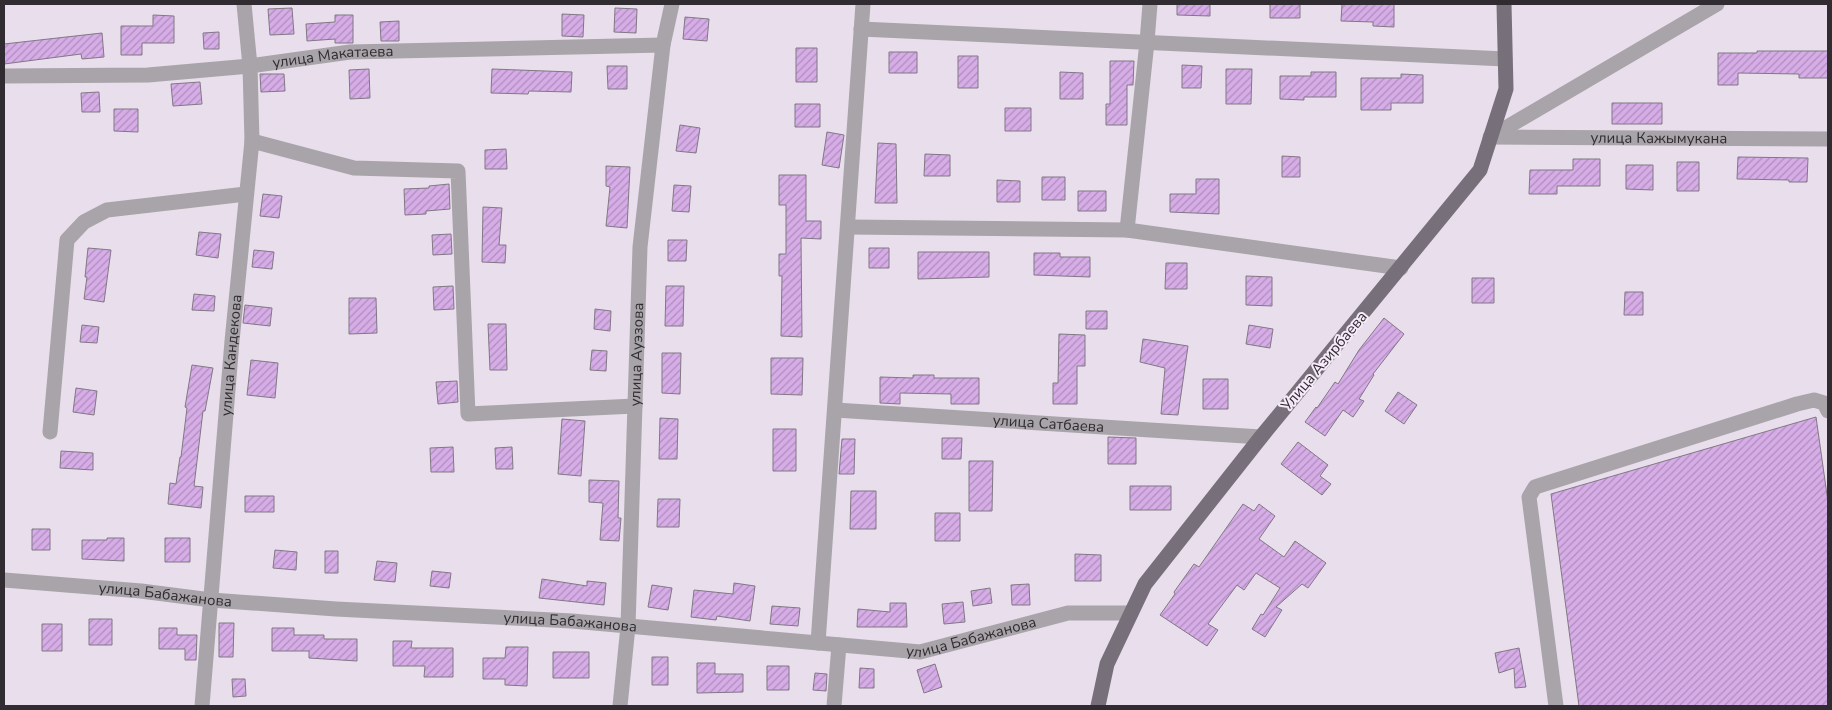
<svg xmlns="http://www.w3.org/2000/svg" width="1832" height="710" font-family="'Nunito Sans',sans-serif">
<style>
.building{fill:url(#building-hatch);stroke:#817884}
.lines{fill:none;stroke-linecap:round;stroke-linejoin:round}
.street{stroke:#a8a4a9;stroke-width:15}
.primary{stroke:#77707a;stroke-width:15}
.labels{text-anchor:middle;stroke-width:4;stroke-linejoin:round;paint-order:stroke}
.street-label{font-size:15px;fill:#302c31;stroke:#f5ebf9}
</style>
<defs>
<pattern id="building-hatch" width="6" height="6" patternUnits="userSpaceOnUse" patternTransform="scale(1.25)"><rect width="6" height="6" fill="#d7ade8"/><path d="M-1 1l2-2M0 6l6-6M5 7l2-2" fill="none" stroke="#af8dbd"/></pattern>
</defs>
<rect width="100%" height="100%" fill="#e8deec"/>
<path class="building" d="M 1177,4 L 1210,4 L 1210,16 L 1177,15 Z
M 1270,4 L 1300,4 L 1300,18 L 1270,18 Z
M 1342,4 L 1394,4 L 1394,27 L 1373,26 L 1373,22 L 1341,21 Z
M 292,8 L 294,34 L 270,35 L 268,9 Z
M 615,8 L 637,9 L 636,33 L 614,32 Z
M 562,14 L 584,15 L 583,37 L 562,36 Z
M 153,15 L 174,16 L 174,43 L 142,43 L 142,55 L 121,55 L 121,26 L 153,26 Z
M 335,15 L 353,15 L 353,43 L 335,43 L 335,39 L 307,41 L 306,24 L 335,22 Z
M 685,17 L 709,19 L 707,41 L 683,39 Z
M 399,21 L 399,41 L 381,41 L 380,22 Z
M 219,32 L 219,49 L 204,49 L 203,33 Z
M 102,33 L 104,57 L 82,59 L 81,54 L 4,64 L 4,44 Z
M 796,48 L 817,48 L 817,82 L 796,82 Z
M 1757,51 L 1828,51 L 1828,78 L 1799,78 L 1799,74 L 1738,73 L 1738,85 L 1718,85 L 1718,53 L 1757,53 Z
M 889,52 L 917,52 L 917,73 L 889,73 Z
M 958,56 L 978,56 L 978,88 L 958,88 Z
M 1110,61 L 1134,61 L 1133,85 L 1127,85 L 1127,125 L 1106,125 L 1106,104 L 1110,104 Z
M 1182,65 L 1202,66 L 1201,88 L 1182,88 Z
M 607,66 L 627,66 L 627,89 L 608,89 Z
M 369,69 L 370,98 L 350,99 L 349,70 Z
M 492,69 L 572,72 L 571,92 L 529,91 L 528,94 L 491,93 Z
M 1226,69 L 1252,69 L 1251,104 L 1226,104 Z
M 1060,72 L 1083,73 L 1083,99 L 1060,99 Z
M 1311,72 L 1336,72 L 1336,97 L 1304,97 L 1304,100 L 1280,99 L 1280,76 L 1311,76 Z
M 260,74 L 284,74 L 285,91 L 261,92 Z
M 1401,74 L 1423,75 L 1423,103 L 1391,103 L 1391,110 L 1361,110 L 1361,78 L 1401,78 Z
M 200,82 L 202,104 L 173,106 L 171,84 Z
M 99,92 L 100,112 L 82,112 L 81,93 Z
M 1612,103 L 1662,103 L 1662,124 L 1612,124 Z
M 795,104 L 820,104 L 820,127 L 795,127 Z
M 1005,108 L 1031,108 L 1031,131 L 1005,131 Z
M 114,109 L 138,109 L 138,132 L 114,131 Z
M 680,125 L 700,128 L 696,153 L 676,151 Z
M 827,132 L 844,135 L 839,168 L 822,165 Z
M 878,143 L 896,144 L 897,203 L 875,203 Z
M 506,149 L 507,169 L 485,169 L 485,150 Z
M 925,154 L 950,155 L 950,176 L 924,176 Z
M 1282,156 L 1300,157 L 1300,177 L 1282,177 Z
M 1738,157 L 1808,158 L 1807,182 L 1789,182 L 1789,180 L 1737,179 Z
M 1573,159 L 1600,159 L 1600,186 L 1557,186 L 1557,194 L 1529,194 L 1530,170 L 1573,170 Z
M 1677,162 L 1699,162 L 1699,191 L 1677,191 Z
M 1626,165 L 1653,165 L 1653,190 L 1626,189 Z
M 606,166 L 630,167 L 627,228 L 606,226 L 610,187 L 606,186 Z
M 779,175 L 806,175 L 806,221 L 821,221 L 821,239 L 801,238 L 802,337 L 781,336 L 782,276 L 779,276 L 779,254 L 786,254 L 786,205 L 779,205 Z
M 1042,177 L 1065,177 L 1065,200 L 1042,200 Z
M 1196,179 L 1219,179 L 1219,214 L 1170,212 L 1170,194 L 1196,194 Z
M 997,180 L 1020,181 L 1020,202 L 997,202 Z
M 449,184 L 450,209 L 426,211 L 426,214 L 405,215 L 404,189 L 429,188 L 429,186 Z
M 674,185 L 691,186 L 689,212 L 672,211 Z
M 1078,191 L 1106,191 L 1106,211 L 1078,211 Z
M 263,194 L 282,196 L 279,218 L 260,216 Z
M 483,207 L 502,208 L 499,245 L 506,245 L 505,263 L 482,262 Z
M 199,232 L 221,234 L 218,258 L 196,255 Z
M 451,234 L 452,254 L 433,255 L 432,235 Z
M 668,240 L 687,240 L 686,261 L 668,261 Z
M 88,248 L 111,250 L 104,302 L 84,299 L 87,277 L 85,277 Z
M 869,248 L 889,248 L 889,268 L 869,268 Z
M 254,250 L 274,252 L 272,269 L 252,267 Z
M 918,252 L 989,252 L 989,277 L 918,279 Z
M 1034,253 L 1060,253 L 1060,257 L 1090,257 L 1090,277 L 1034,275 Z
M 1166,263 L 1187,263 L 1187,289 L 1165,289 Z
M 1246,276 L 1272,277 L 1272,306 L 1246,305 Z
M 1472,278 L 1494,278 L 1494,303 L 1472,303 Z
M 453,286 L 454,309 L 434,310 L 433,287 Z
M 666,286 L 684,286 L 683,326 L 665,326 Z
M 1625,292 L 1643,292 L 1643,315 L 1624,315 Z
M 194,294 L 215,296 L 214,311 L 192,310 Z
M 349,298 L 376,298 L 377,333 L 349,334 Z
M 245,305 L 272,308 L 270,326 L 243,323 Z
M 595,309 L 611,311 L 610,331 L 594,329 Z
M 1086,311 L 1107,311 L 1107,329 L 1086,329 Z
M 1384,318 L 1404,334 L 1373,374 L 1374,375 L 1359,399 L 1364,401 L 1353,417 L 1343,410 L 1325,436 L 1305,422 L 1316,407 L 1317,408 L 1335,382 L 1338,384 L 1359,350 Z
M 488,324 L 506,324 L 507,370 L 490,370 Z
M 82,325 L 99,327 L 97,343 L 80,342 Z
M 1249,325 L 1273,329 L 1270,348 L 1246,344 Z
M 1059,334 L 1085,335 L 1085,366 L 1077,366 L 1077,404 L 1053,404 L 1053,383 L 1058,383 Z
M 1143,339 L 1188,346 L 1178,415 L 1161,414 L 1165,368 L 1140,362 Z
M 592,350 L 607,351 L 606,371 L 590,370 Z
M 662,353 L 681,353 L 680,394 L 662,393 Z
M 771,358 L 803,358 L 802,395 L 771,394 Z
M 251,360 L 278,363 L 275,398 L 247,395 Z
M 192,365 L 213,368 L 205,411 L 203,411 L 194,486 L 203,487 L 201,508 L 168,504 L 170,483 L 176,484 L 180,457 L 181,457 L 187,408 L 185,407 Z
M 913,375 L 934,375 L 934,378 L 979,378 L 979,404 L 951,404 L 951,394 L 900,393 L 900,404 L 880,403 L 880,377 L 913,378 Z
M 1203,379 L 1228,379 L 1228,409 L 1203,409 Z
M 457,381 L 458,402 L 438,404 L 436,382 Z
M 76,388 L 97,391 L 94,415 L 73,412 Z
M 1398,392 L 1417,405 L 1404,424 L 1385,411 Z
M 1816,417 L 1828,502 L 1828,706 L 1579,706 L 1551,494 Z
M 660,418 L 678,419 L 677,459 L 659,459 Z
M 562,419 L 585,421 L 581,476 L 558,474 Z
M 773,429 L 796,429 L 796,471 L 773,471 Z
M 1108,437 L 1136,438 L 1136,464 L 1108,464 Z
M 942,438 L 962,438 L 961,459 L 942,459 Z
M 842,439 L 855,439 L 854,474 L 839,474 Z
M 1298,442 L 1328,465 L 1320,476 L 1331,484 L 1322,495 L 1281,464 Z
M 453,447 L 454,472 L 431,472 L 430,448 Z
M 512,447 L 513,469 L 496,469 L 495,448 Z
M 61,451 L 93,453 L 93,470 L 60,468 Z
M 969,461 L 993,461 L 992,511 L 969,511 Z
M 589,480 L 619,481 L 618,518 L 621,518 L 619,541 L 600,540 L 603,503 L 589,502 Z
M 1130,486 L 1171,486 L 1171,510 L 1130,510 Z
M 851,491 L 876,491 L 876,529 L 850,529 Z
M 245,496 L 274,496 L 274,512 L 245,512 Z
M 658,499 L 680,499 L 679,527 L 657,527 Z
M 1243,504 L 1254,511 L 1259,504 L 1275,516 L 1259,539 L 1284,557 L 1295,541 L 1326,563 L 1308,588 L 1302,584 L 1276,607 L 1282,610 L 1265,637 L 1252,629 L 1261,614 L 1263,615 L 1280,588 L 1256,573 L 1244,590 L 1237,585 L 1208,624 L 1218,630 L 1207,646 L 1160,615 L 1175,594 L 1174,592 L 1194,564 L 1199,567 Z
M 935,513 L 960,513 L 960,541 L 935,541 Z
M 32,529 L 50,529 L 50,550 L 32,550 Z
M 107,538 L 124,538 L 124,561 L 82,559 L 82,540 L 107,540 Z
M 165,538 L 190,538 L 190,562 L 165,562 Z
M 275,550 L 297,552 L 296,570 L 273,568 Z
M 325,551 L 338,551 L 338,573 L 325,573 Z
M 1075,554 L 1101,555 L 1101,581 L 1075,581 Z
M 377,561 L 397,563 L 395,582 L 374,580 Z
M 432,571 L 451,573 L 449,588 L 430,586 Z
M 542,579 L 587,586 L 587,581 L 606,583 L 604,605 L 539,598 Z
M 734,583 L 755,586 L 750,621 L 717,616 L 716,620 L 691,617 L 694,590 L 733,594 Z
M 1029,584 L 1030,605 L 1012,605 L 1011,585 Z
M 652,585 L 672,588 L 668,610 L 648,607 Z
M 990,588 L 992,603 L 973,606 L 971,591 Z
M 963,602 L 965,622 L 944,624 L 942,604 Z
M 890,603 L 906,603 L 907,627 L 857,627 L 858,609 L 890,612 Z
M 772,606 L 800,608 L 798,626 L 770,624 Z
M 89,619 L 112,619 L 112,645 L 89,645 Z
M 219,623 L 234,623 L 233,657 L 219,657 Z
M 42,624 L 62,624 L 62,651 L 42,651 Z
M 159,628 L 177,628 L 177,635 L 197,635 L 196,660 L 185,660 L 185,649 L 159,649 Z
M 272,628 L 294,628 L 294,635 L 324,635 L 324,639 L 357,639 L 357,661 L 309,658 L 309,651 L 272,651 Z
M 393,641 L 412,641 L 411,648 L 453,648 L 453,677 L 424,677 L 425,666 L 393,666 Z
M 506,647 L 528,647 L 527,686 L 505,685 L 505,679 L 483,679 L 483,658 L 505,658 Z
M 1519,648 L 1526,687 L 1515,688 L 1514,668 L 1499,673 L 1495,653 Z
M 553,652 L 589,652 L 589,678 L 553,678 Z
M 652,657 L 668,657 L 668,685 L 652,685 Z
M 697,663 L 715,663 L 715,674 L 743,674 L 743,692 L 697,693 Z
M 935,664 L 942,687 L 924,693 L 917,670 Z
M 767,666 L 789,666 L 789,690 L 767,690 Z
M 860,668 L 874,669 L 874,688 L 859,688 Z
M 815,673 L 827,674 L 826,691 L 813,690 Z
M 232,679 L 245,679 L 246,696 L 233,697 Z"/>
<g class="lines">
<g class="street">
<path d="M 861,29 L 1505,59"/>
<path id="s1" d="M 4,76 L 148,75 L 250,66 L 350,52 L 663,45"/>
<path d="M 1492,136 L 1717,4"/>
<path id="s2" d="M 1490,137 L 1828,139"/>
<path d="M 252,141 L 354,168 L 458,171 L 468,414 L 635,406"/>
<path d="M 848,227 L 1127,230 L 1401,268"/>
<path d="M 1127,230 L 1147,42 L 1150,4"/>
<path id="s3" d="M 835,410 L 1261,437"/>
<path d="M 50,432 L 67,240 L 84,222 L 107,210 L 246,194"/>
<path id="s4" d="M 4,580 L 141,591 L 211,600 L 336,609 L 572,621 L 920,652 L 1068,613 L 1131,613"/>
<path d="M 818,643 L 863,4"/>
<path id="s5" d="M 202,706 L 232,341 L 252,141 L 250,66 L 244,4"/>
<path id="s6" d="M 620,706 L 628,626 L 640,247 L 663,45 L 672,4"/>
<path d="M 834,706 L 839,645"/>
<path d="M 1556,706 L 1529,497 L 1535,487 L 1797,404 L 1814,400 L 1824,403 L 1828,411"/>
</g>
<path class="primary" d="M 1098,706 L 1107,664 L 1145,584 L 1261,437 L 1480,170 L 1506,89 L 1504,4"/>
</g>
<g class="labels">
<g class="street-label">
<text dy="5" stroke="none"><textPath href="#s1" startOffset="330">улица Макатаева</textPath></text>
<text dy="5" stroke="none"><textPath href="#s2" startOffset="169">улица Кажымукана</textPath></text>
<text dy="5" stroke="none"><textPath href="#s6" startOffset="352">улица Ауэзова</textPath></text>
<text dy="5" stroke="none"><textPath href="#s5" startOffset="352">улица Кандекова</textPath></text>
<text transform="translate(1324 361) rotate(-50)" y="5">Улица Азирбаева</text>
<text dy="5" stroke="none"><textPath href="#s3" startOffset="214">улица Сатбаева</textPath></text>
<text dy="5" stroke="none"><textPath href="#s4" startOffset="162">улица Бабажанова</textPath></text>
<text dy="5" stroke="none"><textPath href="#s4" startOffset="568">улица Бабажанова</textPath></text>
<text dy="5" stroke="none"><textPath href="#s4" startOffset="972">улица Бабажанова</textPath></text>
</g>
</g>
<rect width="1832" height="710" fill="none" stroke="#302c31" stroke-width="10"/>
</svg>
